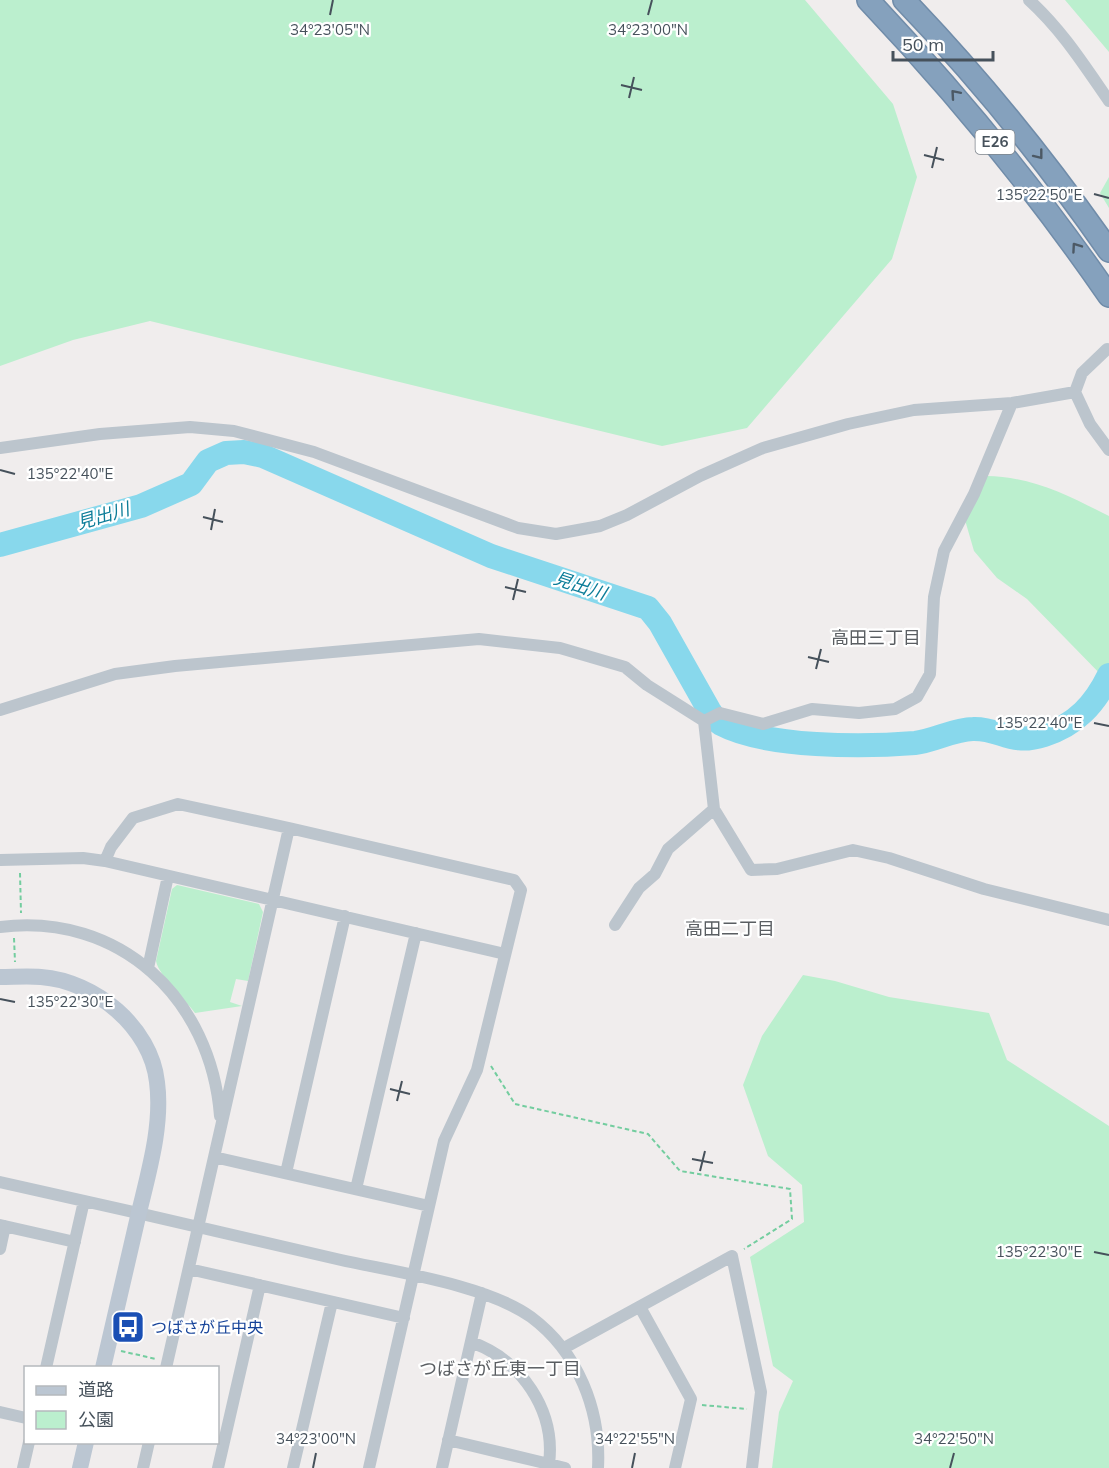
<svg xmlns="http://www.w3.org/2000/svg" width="1109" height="1468" font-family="Mulish,'Noto Sans JP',sans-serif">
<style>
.green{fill:#bbefce}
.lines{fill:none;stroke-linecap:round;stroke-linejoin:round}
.river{stroke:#88d8ec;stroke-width:24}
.highway-casing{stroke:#708ca9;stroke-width:24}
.path{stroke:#73cd9f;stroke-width:2;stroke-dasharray:4.5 3;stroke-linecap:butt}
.street{stroke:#bcc5cd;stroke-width:12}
.secondary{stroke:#bbc6d2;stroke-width:16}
.highway{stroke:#85a1bd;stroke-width:21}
.oneway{stroke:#4c5965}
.ticks{fill:none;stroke:#46515b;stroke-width:2}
.labels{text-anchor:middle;stroke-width:4.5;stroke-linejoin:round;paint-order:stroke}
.shield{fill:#fff;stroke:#7e858c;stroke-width:1.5}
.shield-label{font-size:15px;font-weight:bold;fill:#46515b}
.transit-label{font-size:16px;fill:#164399;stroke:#fff;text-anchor:start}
.water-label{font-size:18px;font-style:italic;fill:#0c7d99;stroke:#fff}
.neighbourhood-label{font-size:18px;fill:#5a5e62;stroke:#fff}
.ticks-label{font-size:15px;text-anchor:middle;fill:#46515b;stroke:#fff;stroke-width:4.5;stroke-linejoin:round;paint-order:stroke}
</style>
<rect width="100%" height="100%" fill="#f0eded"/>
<path class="green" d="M 0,0 L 805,0 L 893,104 L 917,177 L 892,259 L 747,428 L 662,446 L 150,321 L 73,340 L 0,366 Z
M 1065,0 L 1109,0 L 1109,52 Z
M 1109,177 L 1109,208 L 1100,193 Z
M 986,476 C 1034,477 1067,495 1109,516 L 1109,683 L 1027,599 L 997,578 L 974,551 L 965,520 Z
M 177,885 L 259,904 L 263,912 L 248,981 L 236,979 L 230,1002 L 242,1006 L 195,1013 C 184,998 159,976 156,961 L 172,889 Z
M 803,975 L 835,981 L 889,997 L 989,1013 L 1007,1060 L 1109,1126 L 1109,1468 L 772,1468 L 779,1412 L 793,1381 L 773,1366 L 750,1257 L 804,1222 L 802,1185 L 768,1156 L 743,1085 L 762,1036 Z"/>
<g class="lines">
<path class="river" d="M 0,545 L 141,506 L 191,484 L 208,461 L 226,453 L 244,452 L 263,456 L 491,556 L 648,608 L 660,623 L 709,710 C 712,715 716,721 721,724 C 766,748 865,747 915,743 C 934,741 954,729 973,729 C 1001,728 1010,746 1044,735 C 1076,725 1095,704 1109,675"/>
<g class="highway-casing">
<path id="highway" d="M 868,0 C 956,93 1036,190 1109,296
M 904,0 C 979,78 1047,162 1109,251"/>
</g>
<path class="path" d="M 20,873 L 21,913
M 14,938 L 15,962
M 491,1066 L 515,1104 L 648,1134 L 680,1171 L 790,1189 L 792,1219 L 744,1249
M 121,1351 L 156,1359
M 702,1405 L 747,1409"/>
<path class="street" d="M 1029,0 C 1062,30 1084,65 1109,101
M 1107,349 L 1082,373 L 1075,392 L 1090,424 L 1109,450
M 0,448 L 100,434 L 190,427 L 234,431 L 314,452 L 518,528 L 556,534 L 600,526 L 627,515 L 700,476 L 763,448 L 848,424 L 914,410 L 1012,403 L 1075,392
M 0,710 L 115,674 L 175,666 L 479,639 L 560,648 L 625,667 L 647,685 L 704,721
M 704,721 L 720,713 L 763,724 L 812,709 L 859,713 L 895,709 L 917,697 L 930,674 L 934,597 L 944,551 L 974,494 L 1012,403
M 704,721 L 714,809 L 751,870 L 777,869 L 853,850 L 889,858 L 984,889 L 1109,920
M 0,860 L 83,858 L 105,861 L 505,954
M 105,861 L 111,847 L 133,818 L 178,804 L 289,828
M 615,925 L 639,888 L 655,874 L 668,849 L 714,809
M 0,927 C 120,912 211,999 220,1116
M 148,968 L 168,876
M 214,1157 L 429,1206
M 286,1173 L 345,916
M 0,1182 C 114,1207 227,1234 341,1260 C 395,1272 487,1285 531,1317 C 578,1352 601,1410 598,1468
M 356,1189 L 416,933
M 0,1225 L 75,1242
M 0,1249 L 5,1226
M 189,1269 L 404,1318
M 640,1307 L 691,1399 L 675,1468
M 564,1348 L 732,1256 L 761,1392 L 752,1468
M 46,1368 L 84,1201
M 166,1368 L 289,828 L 514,880 L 521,890 L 477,1070 L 444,1141 L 369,1468
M 0,1412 L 26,1418
M 448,1440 L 549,1464 C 556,1410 521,1360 471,1342
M 549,1464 L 565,1468
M 23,1468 L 29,1442
M 143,1468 L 149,1442
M 218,1468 L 260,1285
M 293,1468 L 332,1302
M 442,1468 L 482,1293"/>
<path class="secondary" d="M 0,977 C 13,977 28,976 41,977 C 95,981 151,1027 157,1082 C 163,1128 147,1177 137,1221 C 126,1270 114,1319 103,1368
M 80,1468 L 86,1442"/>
<use href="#highway" class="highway"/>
</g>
<defs><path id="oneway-chevron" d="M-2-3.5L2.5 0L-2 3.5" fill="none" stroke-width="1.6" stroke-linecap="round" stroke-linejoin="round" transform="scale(1.5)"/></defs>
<g class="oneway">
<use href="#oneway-chevron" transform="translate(955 94) rotate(-131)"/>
<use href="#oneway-chevron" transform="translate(1039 155) rotate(52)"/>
<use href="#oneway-chevron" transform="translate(1076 247) rotate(-125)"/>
</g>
<path class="ticks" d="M 330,15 L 333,0M 648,15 L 652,0M 621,85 L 642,90M 629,98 L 634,77M 924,155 L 944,160M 932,168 L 937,147M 1094,194 L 1109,198M 0,470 L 15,474M 203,517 L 223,522M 211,530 L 215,509M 505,587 L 526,592M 513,600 L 518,579M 808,657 L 829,662M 816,669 L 821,649M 1094,723 L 1109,726M 0,999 L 15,1002M 390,1089 L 410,1094M 397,1101 L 402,1081M 692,1159 L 713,1163M 700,1171 L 705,1151M 1094,1252 L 1109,1255M 313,1468 L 316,1453M 632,1468 L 635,1453M 950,1468 L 954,1453"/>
<defs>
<g id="bus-square" transform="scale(1.725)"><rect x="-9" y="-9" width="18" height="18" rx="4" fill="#1a4fb4" stroke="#fff"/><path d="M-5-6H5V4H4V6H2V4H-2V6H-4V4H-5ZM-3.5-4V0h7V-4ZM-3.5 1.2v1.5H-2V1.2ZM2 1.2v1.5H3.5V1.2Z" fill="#fff"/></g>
</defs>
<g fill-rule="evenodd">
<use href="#bus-square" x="128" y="1327"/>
</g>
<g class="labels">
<rect class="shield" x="975.5" y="130" width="39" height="24" rx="4.5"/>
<g class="shield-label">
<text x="995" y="147">E26</text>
</g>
<g class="transit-label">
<text x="151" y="1333">つばさが丘中央</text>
</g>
<g class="water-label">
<text transform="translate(103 516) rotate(-16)" y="6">見出川</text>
<text transform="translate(580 586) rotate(18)" y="6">見出川</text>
</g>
<g class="neighbourhood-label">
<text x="876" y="644">高田三丁目</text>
<text x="730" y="935">高田二丁目</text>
<text x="500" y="1375">つばさが丘東一丁目</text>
</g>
</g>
<g class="ticks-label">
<text x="330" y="35">34°23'05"N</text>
<text x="648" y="35">34°23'00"N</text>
<text x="1039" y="200">135°22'50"E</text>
<text x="70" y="479">135°22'40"E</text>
<text x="1039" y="728">135°22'40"E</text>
<text x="70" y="1007">135°22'30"E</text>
<text x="1039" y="1257">135°22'30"E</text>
<text x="316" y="1444">34°23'00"N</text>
<text x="635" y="1444">34°22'55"N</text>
<text x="954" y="1444">34°22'50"N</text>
</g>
<rect x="24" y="1366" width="195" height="78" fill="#ffffff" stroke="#b5b9bd" stroke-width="1.5"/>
<rect x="36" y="1386" width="30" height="9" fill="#bbc6d2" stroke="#b5b9bd" stroke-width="1.5"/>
<text x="78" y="1396" font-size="18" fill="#46515b">道路</text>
<rect x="36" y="1411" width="30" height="18" fill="#bbefce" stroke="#b5b9bd" stroke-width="1.5"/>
<text x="78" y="1426" font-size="18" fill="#46515b">公園</text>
<path d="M893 51v9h100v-9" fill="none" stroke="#46515b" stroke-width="3"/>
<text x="902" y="51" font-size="18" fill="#46515b" stroke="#ffffff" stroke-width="4.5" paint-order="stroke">50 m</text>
</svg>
